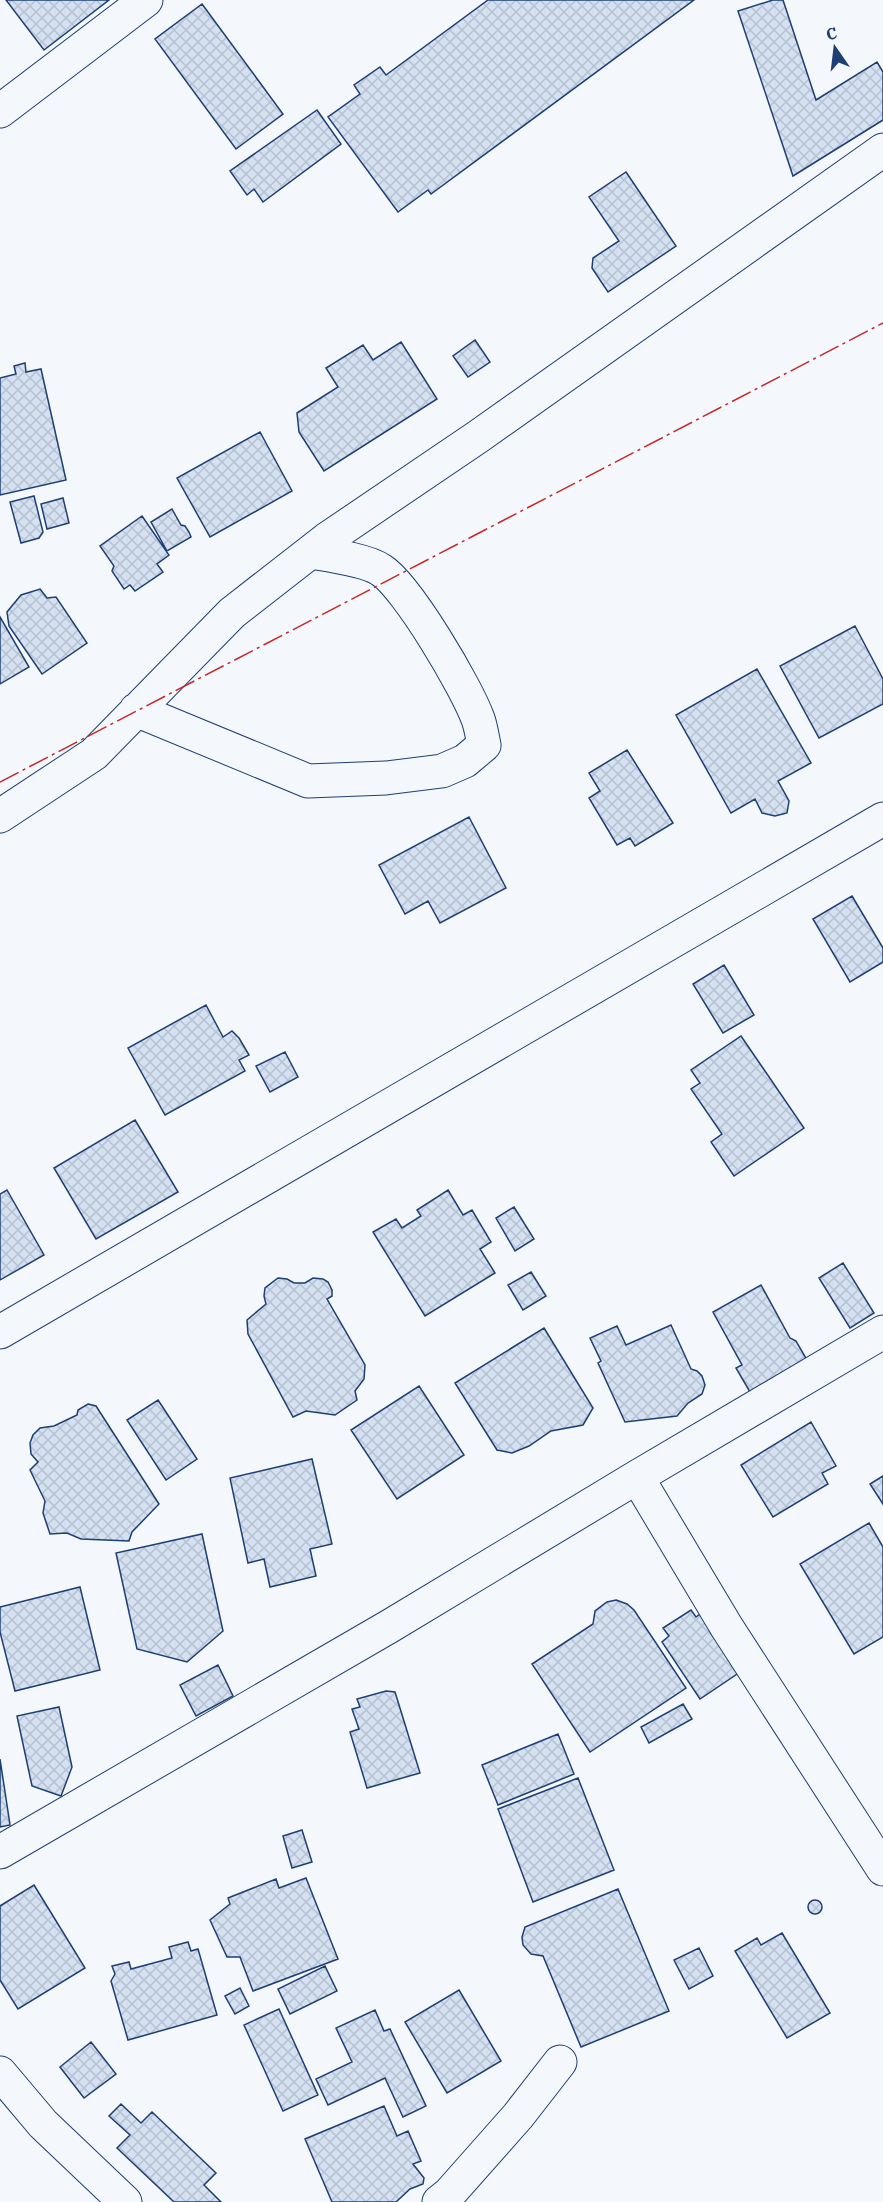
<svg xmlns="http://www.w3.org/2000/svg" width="883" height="2202" font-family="'IBM Plex Serif',serif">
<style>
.building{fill:url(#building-cross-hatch);stroke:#1d3f73;stroke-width:1.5}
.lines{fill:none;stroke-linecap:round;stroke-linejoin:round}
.street-casing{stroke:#1d3f73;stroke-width:35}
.street{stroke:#f4f7fb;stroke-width:33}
.power{stroke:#c62828;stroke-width:1.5;stroke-dasharray:21 4.5 3 4.5;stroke-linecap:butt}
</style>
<defs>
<pattern id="building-cross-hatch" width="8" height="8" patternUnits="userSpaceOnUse" patternTransform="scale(1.5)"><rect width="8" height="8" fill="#d5e0f0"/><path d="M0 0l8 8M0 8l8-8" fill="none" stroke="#b6c1d1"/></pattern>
</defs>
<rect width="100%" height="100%" fill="#f4f7fb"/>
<path class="building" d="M 6,0 L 109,0 L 44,50 Z
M 488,0 L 694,0 L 431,194 L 428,190 L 398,212 L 328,117 L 360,94 L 354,85 L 380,67 L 386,75 Z
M 773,0 L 783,0 L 816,100 L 877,62 L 883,72 L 883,120 L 793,176 L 738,11 Z
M 202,4 L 283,114 L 236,149 L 155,39 Z
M 317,110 L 341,144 L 263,202 L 254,189 L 247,195 L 230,171 Z
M 626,172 L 676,246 L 608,292 L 592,268 L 593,258 L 619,241 L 589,197 Z
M 475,340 L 490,362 L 468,377 L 453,356 Z
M 401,342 L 437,399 L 324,471 L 299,432 L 297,413 L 338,387 L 326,368 L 363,345 L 373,360 Z
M 25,363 L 26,372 L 41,369 L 66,480 L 0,495 L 0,378 L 16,374 L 14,366 Z
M 260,432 L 292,491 L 210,537 L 177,478 Z
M 34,496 L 43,532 L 39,538 L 21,543 L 10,502 Z
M 63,498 L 69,523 L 47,529 L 41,504 Z
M 172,509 L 181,525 L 185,526 L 189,532 L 191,537 L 167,551 L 151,522 Z
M 142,516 L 169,555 L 157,564 L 163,572 L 135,591 L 130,585 L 124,589 L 112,571 L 114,566 L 100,546 Z
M 40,589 L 47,598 L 56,597 L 87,643 L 42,674 L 9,626 L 7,612 L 21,595 Z
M 0,617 L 29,667 L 0,684 Z
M 855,626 L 883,679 L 883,704 L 819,738 L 780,666 Z
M 757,669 L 811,763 L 778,781 L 789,801 L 787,813 L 775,816 L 762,813 L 755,799 L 731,813 L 676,715 Z
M 627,750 L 673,823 L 635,846 L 630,838 L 617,845 L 589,798 L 600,791 L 589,773 Z
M 469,817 L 506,888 L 440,923 L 428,901 L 405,914 L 379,865 Z
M 852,896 L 883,948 L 883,962 L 850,982 L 813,919 Z
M 724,965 L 754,1015 L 723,1033 L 693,984 Z
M 206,1005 L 223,1037 L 232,1031 L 239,1038 L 249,1055 L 239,1060 L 245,1071 L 165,1115 L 128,1048 Z
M 741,1036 L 804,1128 L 734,1176 L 711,1142 L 722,1134 L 691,1089 L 700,1083 L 691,1070 Z
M 285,1052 L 298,1077 L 270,1092 L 256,1066 Z
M 135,1120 L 178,1192 L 96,1239 L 54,1168 Z
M 7,1190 L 44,1255 L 0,1280 L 0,1194 Z
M 448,1190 L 463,1215 L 472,1210 L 491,1242 L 480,1249 L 495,1273 L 425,1316 L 373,1232 L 396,1219 L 402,1228 L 421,1216 L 417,1210 Z
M 514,1207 L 534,1239 L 515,1251 L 496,1218 Z
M 843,1263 L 874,1313 L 850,1328 L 819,1278 Z
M 531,1272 L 546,1296 L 523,1310 L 508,1285 Z
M 278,1278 L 287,1279 L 294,1283 L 305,1283 L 313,1278 L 323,1279 L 328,1282 L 332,1290 L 332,1296 L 327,1299 L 365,1365 L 364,1379 L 355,1391 L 357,1400 L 335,1415 L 306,1411 L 293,1417 L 248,1334 L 247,1320 L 266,1304 L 264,1296 L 265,1288 Z
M 761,1285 L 790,1338 L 796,1341 L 807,1360 L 750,1392 L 736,1368 L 742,1365 L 713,1312 Z
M 671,1325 L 691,1369 L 697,1371 L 702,1376 L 705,1385 L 702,1394 L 688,1403 L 677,1416 L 625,1422 L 598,1363 L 601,1361 L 590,1338 L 617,1326 L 626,1345 Z
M 544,1328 L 593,1408 L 583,1425 L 551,1431 L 529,1446 L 512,1453 L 497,1450 L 455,1383 Z
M 419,1386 L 464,1455 L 397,1499 L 351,1430 Z
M 158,1400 L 197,1459 L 166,1480 L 127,1420 Z
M 88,1404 L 96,1406 L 159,1504 L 132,1532 L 129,1541 L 81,1539 L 67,1533 L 50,1534 L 43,1513 L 45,1501 L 30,1470 L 38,1462 L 31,1454 L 30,1443 L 33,1435 L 40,1428 L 54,1426 L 77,1415 L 78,1410 Z
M 811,1422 L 836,1466 L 822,1473 L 828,1484 L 773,1517 L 741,1465 Z
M 312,1459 L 332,1544 L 310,1549 L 316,1576 L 270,1587 L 264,1559 L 248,1563 L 230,1478 Z
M 883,1476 L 883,1504 L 870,1484 Z
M 869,1523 L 883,1547 L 883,1637 L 854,1654 L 800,1564 Z
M 202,1534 L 223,1631 L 187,1662 L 137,1649 L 116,1553 Z
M 80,1587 L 100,1670 L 15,1691 L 0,1632 L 0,1607 Z
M 616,1600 L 627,1604 L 634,1610 L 686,1688 L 590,1752 L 532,1664 L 593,1624 L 595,1611 L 607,1602 Z
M 691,1610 L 696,1617 L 704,1611 L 743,1670 L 700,1699 L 662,1642 L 669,1636 L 663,1628 Z
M 218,1665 L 233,1696 L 196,1716 L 180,1685 Z
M 386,1691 L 395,1692 L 420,1773 L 367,1788 L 350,1732 L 359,1729 L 352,1709 L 360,1707 L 357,1699 Z
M 683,1704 L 692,1719 L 649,1743 L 641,1727 Z
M 59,1707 L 72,1767 L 61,1796 L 32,1786 L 17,1716 Z
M 558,1734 L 574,1774 L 498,1805 L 482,1765 Z
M 0,1759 L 10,1825 L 0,1827 Z
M 578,1778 L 614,1870 L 533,1902 L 498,1809 Z
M 302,1830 L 312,1862 L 292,1868 L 283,1836 Z
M 306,1878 L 338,1959 L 253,1991 L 240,1957 L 227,1957 L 210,1920 L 230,1904 L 228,1898 L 276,1879 L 279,1888 Z
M 34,1885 L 85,1968 L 18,2009 L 0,1980 L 0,1906 Z
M 618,1889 L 669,2011 L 581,2047 L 543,1956 L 531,1954 L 523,1945 L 522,1937 L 525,1927 Z
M808 1907a7 7 0 1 1 14 0a7 7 0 1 1-14 0Z
M 782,1933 L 830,2013 L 787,2038 L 735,1951 L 757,1938 L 761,1945 Z
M 188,1942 L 191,1951 L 198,1949 L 217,2015 L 128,2040 L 111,1981 L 115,1974 L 112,1966 L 129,1962 L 131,1969 L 172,1958 L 169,1947 Z
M 699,1948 L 713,1976 L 689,1989 L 674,1960 Z
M 325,1966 L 337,1991 L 290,2014 L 278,1989 Z
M 240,1988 L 249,2006 L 235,2014 L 225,1996 Z
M 459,1990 L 501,2061 L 447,2093 L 405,2022 Z
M 279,2009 L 318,2095 L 283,2111 L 244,2025 Z
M 375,2010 L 384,2031 L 390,2029 L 426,2106 L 403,2117 L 385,2078 L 328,2105 L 316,2079 L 352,2062 L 336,2028 Z
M 91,2042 L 116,2074 L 84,2098 L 60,2067 Z
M 121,2104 L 141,2123 L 152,2112 L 216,2173 L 204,2185 L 221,2202 L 174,2202 L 117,2148 L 130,2135 L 109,2116 Z
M 384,2106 L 397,2136 L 408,2131 L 421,2161 L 413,2164 L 424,2178 L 423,2184 L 410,2189 L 396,2202 L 332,2202 L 305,2139 Z"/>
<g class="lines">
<g class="street-casing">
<path id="street" d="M 0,111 L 146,0
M 136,710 L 308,781 L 386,778 L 442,771 L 465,761 L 484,745 C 482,736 481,727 478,719 C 467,688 407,586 381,570 C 367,560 329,555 311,552
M 0,816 L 94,754 L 232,613 L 327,539 L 479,436 L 883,150
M 0,1332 L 883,819
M 637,1477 L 726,1626 L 883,1869
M 0,1852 L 390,1626 L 637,1477 L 883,1332
M 0,2073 L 43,2124 L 125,2202
M 439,2202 L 449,2194 L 518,2116 L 560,2062"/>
</g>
<use href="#street" class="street"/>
<path class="power" d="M 0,782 L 883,323"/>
</g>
<g transform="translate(835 48) rotate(346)" stroke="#f4f7fb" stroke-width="4.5" paint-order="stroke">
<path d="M0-4.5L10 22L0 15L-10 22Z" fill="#1d3f73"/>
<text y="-9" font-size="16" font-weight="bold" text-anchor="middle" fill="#1d3f73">С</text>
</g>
</svg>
